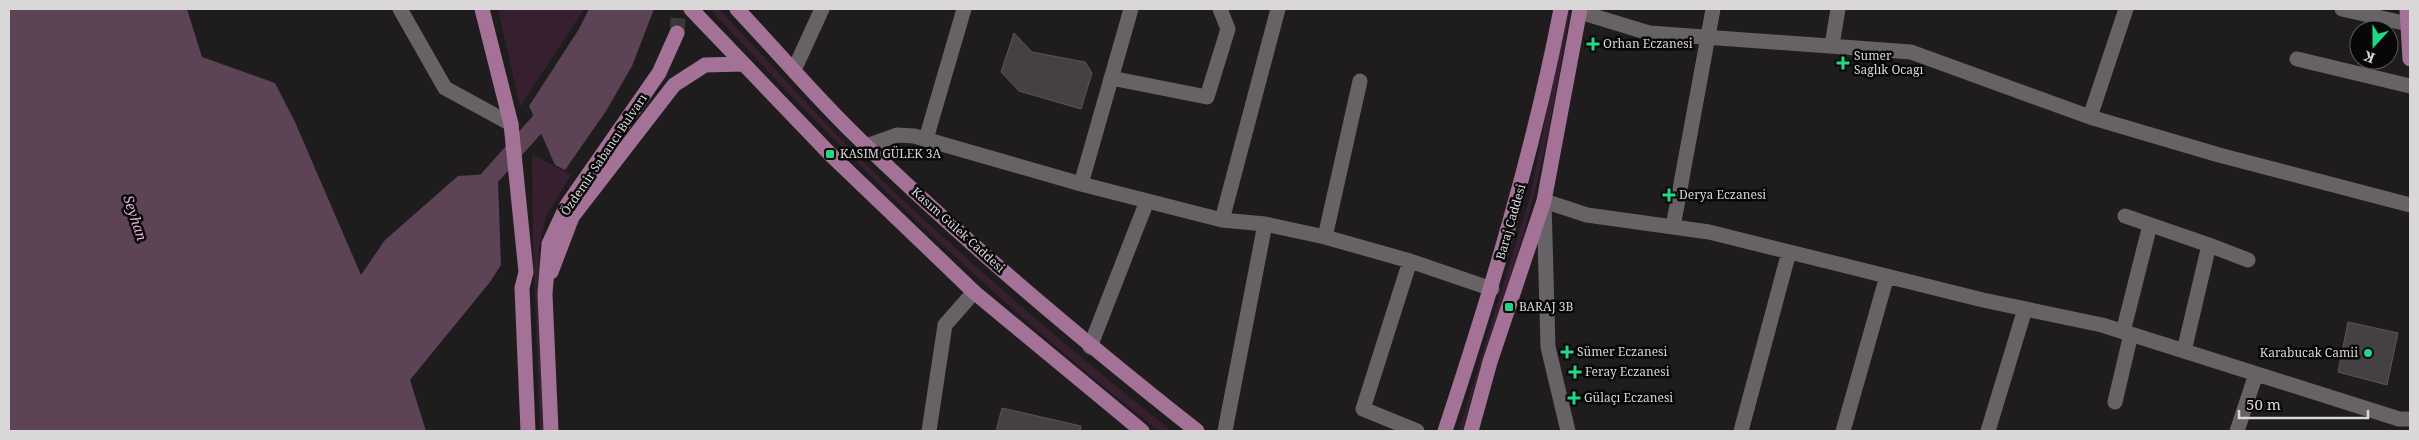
<svg xmlns="http://www.w3.org/2000/svg" width="2419" height="440" font-family="'Noto Serif',serif">
<style>
.green{fill:#362030}
.water{fill:#5d4356}
.lines{fill:none;stroke-linecap:round;stroke-linejoin:round}
.canal{stroke:#5d4356;stroke-width:18}
.building{fill:#444043;stroke:#5a5558}
.major-tunnel{stroke:#3b383a;stroke-width:15;stroke-dasharray:15 8;stroke-linecap:butt}
.minor{stroke:#676265;stroke-width:15}
.major{stroke:#a37296;stroke-width:15}
.poi-dot{fill:#21d887;stroke:#080708;stroke-width:2}
.labels{text-anchor:middle;stroke-width:5;stroke-linejoin:round;paint-order:stroke}
.poi-label{font-size:12px;fill:#dad7d9;stroke:#080708;text-anchor:start}
.street-label{font-size:12px;fill:#dad7d9;stroke:#080708}
.water-label{font-size:14px;font-style:italic;fill:#e4b1d5;stroke:#080708}
</style>
<rect width="100%" height="100%" fill="#1f1c1e"/>
<path class="green" d="M 498,9 L 584,9 L 520,107 Z
M 710,9 L 719,9 C 780,74 840,141 905,202 C 991,282 1080,358 1172,431 L 1159,431 C 997,304 849,161 710,9 Z
M 1567,9 L 1570,9 C 1558,87 1543,167 1521,243 C 1502,306 1480,368 1462,431 L 1459,431 L 1531,193 Z
M 532,154 L 571,175 L 546,216 L 539,248 L 544,431 L 540,431 L 533,246 Z"/>
<path class="water" d="M 9,9 L 187,9 L 202,57 L 275,83 L 295,122 L 361,275 L 385,240 L 458,176 L 490,174 L 498,181 L 501,265 L 490,282 L 410,380 L 426,431 L 9,431 Z
M 589,9 L 654,9 L 632,66 L 606,111 L 565,170 L 555,165 L 529,106 L 579,29 Z"/>
<g class="lines">
<path class="canal" d="M 477,192 L 553,107"/>
</g>
<path class="building" d="M 1014,33 L 1032,52 L 1085,62 L 1092,73 L 1081,109 L 1019,91 L 1001,72 Z
M 2348,322 L 2398,333 L 2387,385 L 2338,372 Z
M 1002,408 L 1081,426 L 1080,431 L 996,431 Z"/>
<g class="lines">
<path class="major-tunnel" d="M 677,33 L 679,9"/>
<path class="minor" d="M 400,9 L 445,88 L 511,124
M 2342,9 L 2408,24
M 1580,12 L 1649,33 L 1911,52 L 2090,117 L 2219,155 L 2410,205
M 1832,45 L 1838,9
M 2297,59 L 2410,86
M 794,70 L 822,9
M 1111,78 L 1207,97 L 1228,29 L 1220,9
M 2090,117 L 2126,9
M 926,139 L 964,9
M 866,146 L 897,135 L 914,136 L 1081,184 L 1222,220 L 1265,224 L 1325,237 L 1410,261 L 1492,289
M 1081,184 L 1131,9
M 2125,216 L 2209,245 L 2184,351
M 1222,220 L 1278,9
M 1673,227 L 1713,9
M 1325,237 L 1360,81
M 2209,245 L 2248,260
M 1410,261 L 1363,409 L 1417,431
M 2123,332 L 2150,225
M 1090,347 L 1147,201
M 2115,402 L 2131,334
M 929,431 L 945,325 L 974,292
M 1225,431 L 1265,224
M 1568,431 L 1548,347 L 1544,201 L 1587,215 L 1709,232 L 1983,300 L 2102,325 L 2399,419 L 2410,419
M 1741,431 L 1789,252
M 1843,431 L 1887,276
M 1988,431 L 2025,309
M 2237,431 L 2256,374"/>
<path class="major" d="M 482,9 L 511,124 L 526,272 L 522,288 L 528,431
M 691,9 L 830,154 L 974,292 L 1142,431
M 737,9 C 776,50 813,94 853,133 C 962,240 1078,337 1197,431
M 2407,9 L 2410,59
M 551,272 L 572,217 L 674,85 L 705,65 L 743,64
M 551,431 L 545,294 L 549,244 L 567,205 L 659,73 L 677,33
M 1445,431 C 1491,292 1533,153 1561,9
M 1471,431 L 1490,362 L 1544,201 L 1580,9"/>
</g>
<g class="poi-dot">
<path d="M1590.5 36.5h5v5h5v5h-5v5h-5v-5h-5v-5h5z"/>
<path d="M1840.5 55.5h5v5h5v5h-5v5h-5v-5h-5v-5h5z"/>
<rect x="825" y="149" width="10" height="10" rx="2.5"/>
<path d="M1666.5 187.5h5v5h5v5h-5v5h-5v-5h-5v-5h5z"/>
<rect x="1504" y="302" width="10" height="10" rx="2.5"/>
<path d="M1564.5 344.5h5v5h5v5h-5v5h-5v-5h-5v-5h5z"/>
<circle cx="2368" cy="353" r="5"/>
<path d="M1572.5 364.5h5v5h5v5h-5v5h-5v-5h-5v-5h5z"/>
<path d="M1571.5 390.5h5v5h5v5h-5v5h-5v-5h-5v-5h5z"/>
</g>
<g class="labels">
<g class="poi-label">
<text x="1603" y="48">Orhan Eczanesi</text>
<text x="1854" y="60">Sumer<tspan x="1854" dy="14">Saglık Ocagı</tspan></text>
<text x="840" y="158">KASIM GÜLEK 3A</text>
<text x="1679" y="199">Derya Eczanesi</text>
<text x="1519" y="311">BARAJ 3B</text>
<text x="1577" y="356">Sümer Eczanesi</text>
<text x="2358" y="357" text-anchor="end">Karabucak Camii</text>
<text x="1585" y="376">Feray Eczanesi</text>
<text x="1584" y="402">Gülaçı Eczanesi</text>
</g>
<g class="street-label">
<text transform="translate(604 155) rotate(-56)" y="4">Özdemir Sabancı Bulvarı</text>
<text transform="translate(1511 222) rotate(-74)" y="4">Baraj Caddesi</text>
<text transform="translate(958 230) rotate(42)" y="4">Kasım Gülek Caddesi</text>
</g>
<g class="water-label">
<text transform="translate(135 218) rotate(72)" y="5">Seyhan</text>
</g>
</g>
<rect width="2419" height="440" fill="none" stroke="#dad7d9" stroke-width="20"/>
<g transform="translate(2374 45) rotate(201)"><circle r="24" fill="#080708" stroke="#5c5a5c"/>
<path d="M0-4L9 19L0 12L-9 19Z" fill="#21d887"/>
<text y="-8" font-size="14" font-weight="bold" text-anchor="middle" fill="#dad7d9">K</text>
</g>
<path d="M2239 410v8h129v-8" fill="none" stroke="#dad7d9" stroke-width="2.5"/>
<text x="2246" y="410" font-size="15" fill="#dad7d9" stroke="#080708" stroke-width="4" paint-order="stroke">50 m</text>
</svg>
